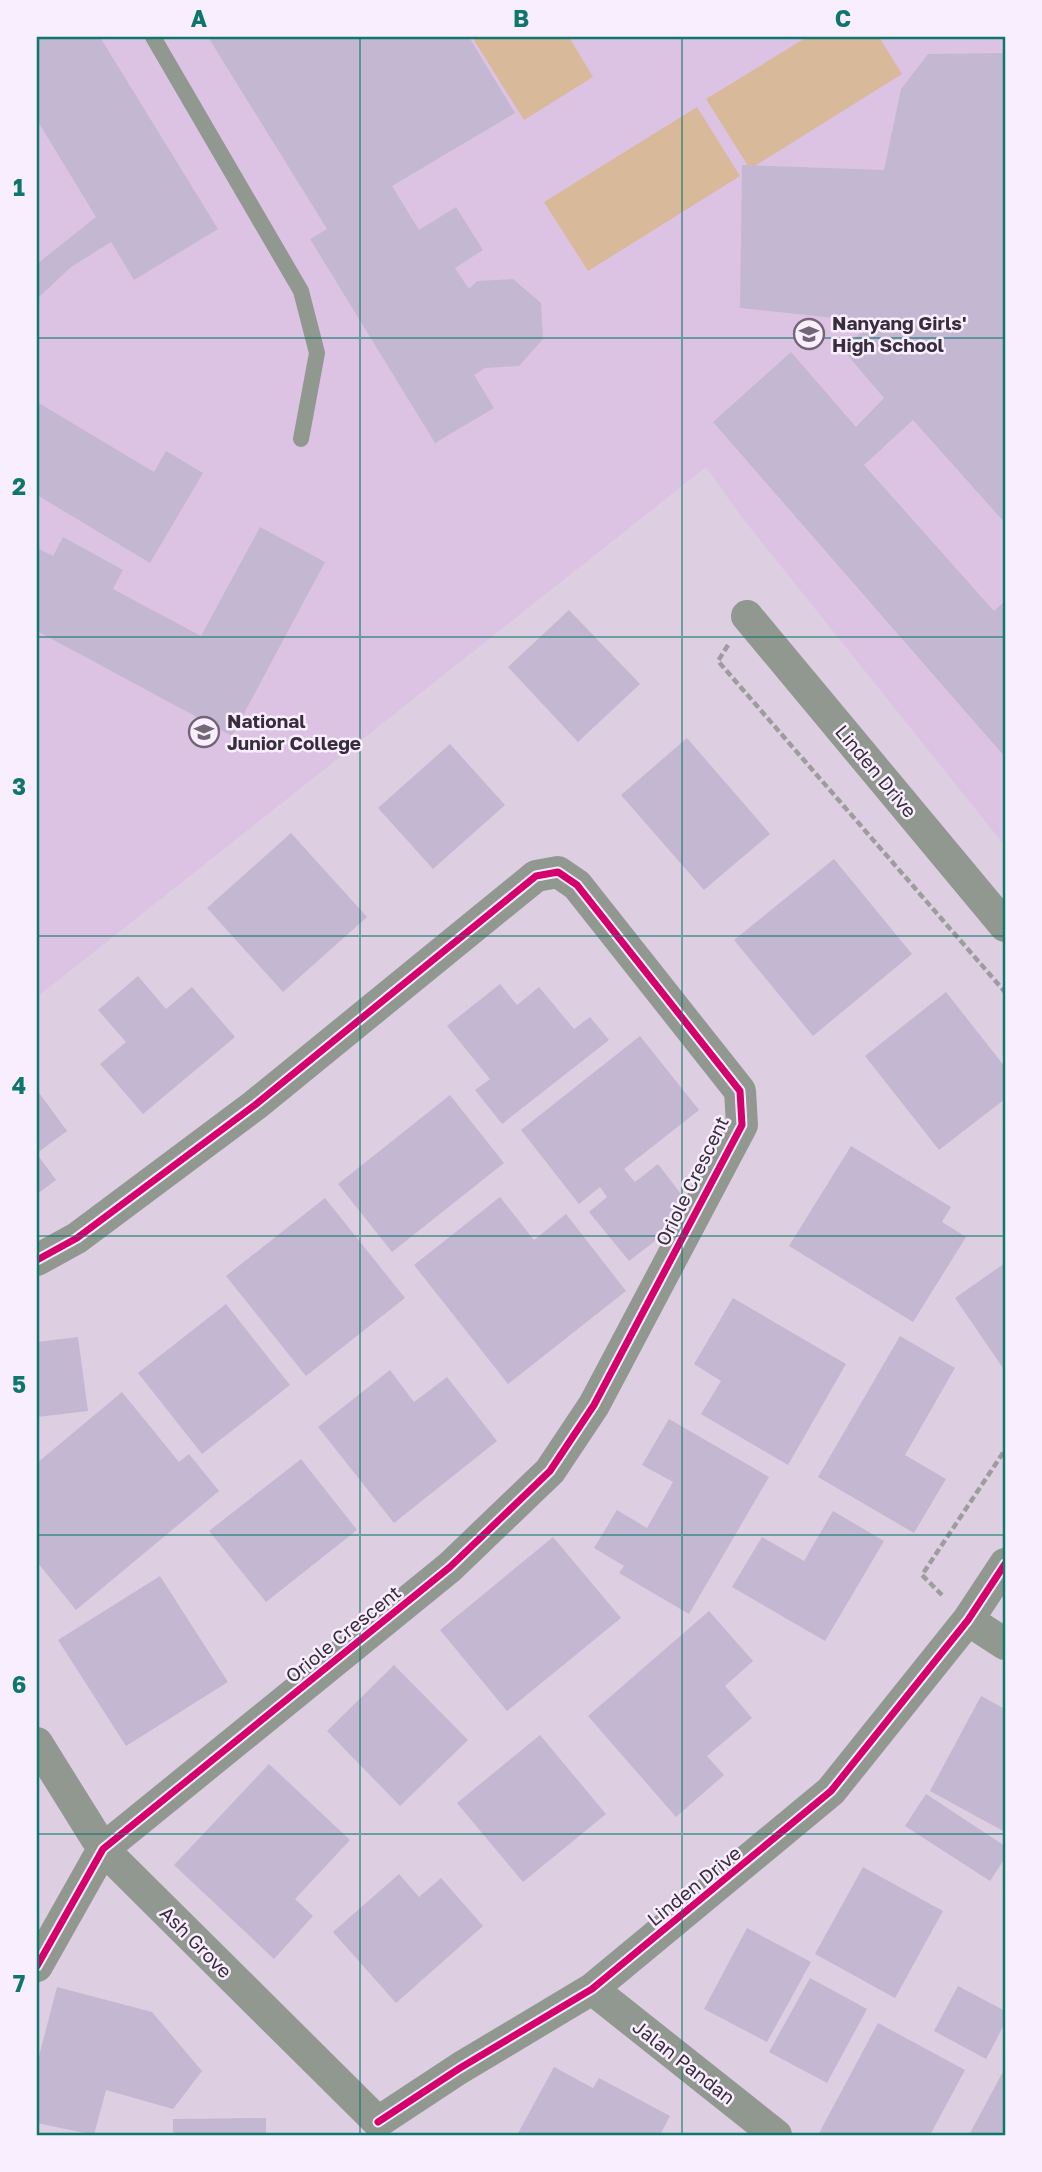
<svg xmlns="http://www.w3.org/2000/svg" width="1042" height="2172" font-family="'Golos Text',sans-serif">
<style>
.built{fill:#dcc3e4}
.green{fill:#d8b99a}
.building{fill:#c4b7d2}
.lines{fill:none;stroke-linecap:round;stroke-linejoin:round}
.path{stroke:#9d9d9d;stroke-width:4.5;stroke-dasharray:7 3.5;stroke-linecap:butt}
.service{stroke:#919890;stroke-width:16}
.minor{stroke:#919890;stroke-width:32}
.cycleway-casing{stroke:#f9eefd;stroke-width:11}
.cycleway{stroke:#d6006c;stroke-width:7}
.grid{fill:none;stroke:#0f766e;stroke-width:2;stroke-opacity:0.55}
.labels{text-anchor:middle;stroke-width:5;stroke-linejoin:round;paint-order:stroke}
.poi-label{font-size:19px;font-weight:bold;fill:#382d3c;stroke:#f9eefd;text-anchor:start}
.street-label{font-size:19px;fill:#382d3c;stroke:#f9eefd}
.neatline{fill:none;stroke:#0f766e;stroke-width:2.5}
.grid-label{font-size:23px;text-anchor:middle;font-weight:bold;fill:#0f766e}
</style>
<rect width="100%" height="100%" fill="#ddcee2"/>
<path class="built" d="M 37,37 L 1005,37 L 1005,846 L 740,515 L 706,467 L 37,997 Z"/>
<path class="green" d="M 472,37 L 569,37 L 593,77 L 524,120 Z
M 807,37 L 879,37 L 902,74 L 750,169 L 706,99 Z
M 697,107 L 740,176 L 588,271 L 544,202 Z"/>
<path class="building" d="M 37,37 L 100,37 L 218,229 L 134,280 L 111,242 L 71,267 L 37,299 L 37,264 L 96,217 L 37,120 Z
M 208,37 L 469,37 L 515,113 L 392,186 L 419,230 L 456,207 L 483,250 L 455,268 L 469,289 L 477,281 L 513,279 L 541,303 L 543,339 L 519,366 L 485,368 L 474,375 L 494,408 L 435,443 L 310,239 L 327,229 Z
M 1005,53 L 1005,523 L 913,420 L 864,465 L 994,611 L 1005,601 L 1005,757 L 713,422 L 791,352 L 856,427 L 884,398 L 843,350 L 872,322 L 740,308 L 742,165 L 884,170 L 901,89 L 928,54 Z
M 37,402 L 154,472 L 166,451 L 203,473 L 150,563 L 37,495 Z
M 260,527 L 325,562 L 232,736 L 37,631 L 37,548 L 53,556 L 63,537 L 123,570 L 113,589 L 201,636 Z
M 569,610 L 640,684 L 578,742 L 508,667 Z
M 687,738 L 770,834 L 704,890 L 621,795 Z
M 450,744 L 505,805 L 433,869 L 378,808 Z
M 291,833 L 367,917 L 283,992 L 207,908 Z
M 834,859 L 912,954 L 813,1036 L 734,940 Z
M 138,976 L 166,1009 L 192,987 L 235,1037 L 143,1114 L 100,1064 L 126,1042 L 98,1010 Z
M 500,984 L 517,1005 L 539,987 L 574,1029 L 590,1017 L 609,1040 L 502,1124 L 475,1090 L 490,1079 L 447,1026 Z
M 946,992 L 1005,1067 L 1005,1099 L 939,1150 L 865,1056 Z
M 640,1036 L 699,1110 L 624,1169 L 635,1182 L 658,1164 L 694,1211 L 629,1261 L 589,1212 L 607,1197 L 600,1187 L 579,1204 L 521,1130 Z
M 37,1090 L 67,1131 L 37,1153 Z
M 450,1095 L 504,1163 L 392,1252 L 338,1184 Z
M 851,1146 L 951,1207 L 942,1222 L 966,1237 L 913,1322 L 789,1246 Z
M 37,1154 L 56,1180 L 37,1194 Z
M 500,1197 L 534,1240 L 566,1214 L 626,1291 L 508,1384 L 414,1265 Z
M 325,1198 L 405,1298 L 306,1376 L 226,1276 Z
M 1005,1263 L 1005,1371 L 955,1298 Z
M 733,1298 L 846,1364 L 788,1465 L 701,1414 L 721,1381 L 694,1364 Z
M 226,1304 L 290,1385 L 202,1454 L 138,1373 Z
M 900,1336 L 955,1368 L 905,1455 L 946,1479 L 914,1533 L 818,1477 Z
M 78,1337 L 88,1411 L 37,1417 L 37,1342 Z
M 390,1370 L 414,1402 L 447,1377 L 497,1441 L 394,1523 L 318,1427 Z
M 122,1392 L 179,1462 L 189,1454 L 219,1491 L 76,1610 L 37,1562 L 37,1463 Z
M 669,1419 L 769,1477 L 689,1614 L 619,1573 L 624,1566 L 594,1548 L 617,1510 L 647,1528 L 673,1482 L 642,1465 Z
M 301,1459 L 357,1530 L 266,1602 L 209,1531 Z
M 833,1511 L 884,1541 L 825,1641 L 732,1587 L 762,1537 L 804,1561 Z
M 553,1537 L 621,1618 L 507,1711 L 440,1630 Z
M 160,1576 L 228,1682 L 126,1746 L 58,1640 Z
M 709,1611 L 753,1661 L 725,1686 L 752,1718 L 707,1756 L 724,1775 L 676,1817 L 588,1716 Z
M 394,1665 L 468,1740 L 400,1806 L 327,1731 Z
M 981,1696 L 1005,1709 L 1005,1832 L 930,1791 Z
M 540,1735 L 606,1814 L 523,1882 L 457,1803 Z
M 269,1764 L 350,1840 L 295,1899 L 313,1916 L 274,1959 L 174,1865 Z
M 926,1794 L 1005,1846 L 1005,1858 L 990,1881 L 905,1826 Z
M 863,1867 L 943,1911 L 895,1998 L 815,1954 Z
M 399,1874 L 419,1897 L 441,1878 L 483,1926 L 396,2003 L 333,1932 Z
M 747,1928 L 811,1962 L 767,2042 L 704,2009 Z
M 810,1978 L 867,2009 L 827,2083 L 769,2052 Z
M 958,1986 L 1005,2011 L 1005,2023 L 986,2059 L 934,2031 Z
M 57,1987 L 152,2012 L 202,2071 L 173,2109 L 106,2090 L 94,2135 L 37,2123 L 37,2064 Z
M 878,2023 L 965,2070 L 930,2135 L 818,2135 Z
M 554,2067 L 593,2088 L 599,2078 L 670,2116 L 660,2135 L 517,2135 Z
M 1005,2068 L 1005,2135 L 969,2135 Z
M 266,2118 L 266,2135 L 173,2135 L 173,2119 Z"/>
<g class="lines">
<path class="path" d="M 728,645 L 718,661 L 1005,992
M 942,1595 L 922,1575 L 1005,1450"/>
<path class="service" d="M 153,37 L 301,291 L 317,353 L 301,439"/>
<path class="minor" d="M 747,616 L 1005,926
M 37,1260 L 77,1238 L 255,1105 L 536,876 L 558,872 L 577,885 L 740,1091 L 742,1125 L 594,1405 L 550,1471 L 450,1567 L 103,1849 L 37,1966
M 968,1620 L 1005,1644
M 37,1743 L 103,1849 L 378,2122
M 592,1989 L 776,2135
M 378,2122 L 460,2068 L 592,1989 L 831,1791 L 968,1620 L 1005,1564"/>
<g class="cycleway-casing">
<path id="cycleway" d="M 37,1260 L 77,1238 L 255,1105 L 536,876 L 558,872 L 577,885 L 740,1091 L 742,1125 L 594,1405 L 550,1471 L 450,1567 L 103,1849 L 37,1966
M 378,2122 L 460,2068 L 592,1989 L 831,1791 L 968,1620 L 1005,1564"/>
</g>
<use href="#cycleway" class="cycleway"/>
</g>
<path class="grid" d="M 360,37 L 360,2135M 682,37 L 682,2135M 37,338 L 1005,338M 37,637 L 1005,637M 37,936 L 1005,936M 37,1236 L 1005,1236M 37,1535 L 1005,1535M 37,1834 L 1005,1834"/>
<defs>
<g id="school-ring" transform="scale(1.575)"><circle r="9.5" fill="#f9eefd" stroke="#726576" stroke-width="1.5"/><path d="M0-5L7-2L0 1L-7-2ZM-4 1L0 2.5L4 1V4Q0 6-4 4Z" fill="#726576"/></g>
</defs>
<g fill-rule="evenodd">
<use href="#school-ring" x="809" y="334"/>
<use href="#school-ring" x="204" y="732"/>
</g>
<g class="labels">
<g class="poi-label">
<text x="832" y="330">Nanyang Girls'<tspan x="832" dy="22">High School</tspan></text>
<text x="227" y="728">National<tspan x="227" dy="22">Junior College</tspan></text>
</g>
<g class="street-label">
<text transform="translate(876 771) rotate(50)" y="7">Linden Drive</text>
<text transform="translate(692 1181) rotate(-64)" y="7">Oriole Crescent</text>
<text transform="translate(343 1634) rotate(-39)" y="7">Oriole Crescent</text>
<text transform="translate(694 1886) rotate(-39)" y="7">Linden Drive</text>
<text transform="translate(196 1942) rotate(45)" y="7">Ash Grove</text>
<text transform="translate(684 2062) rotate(38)" y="7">Jalan Pandan</text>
</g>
</g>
<rect width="1042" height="2172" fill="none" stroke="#f9eefd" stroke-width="77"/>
<rect x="38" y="38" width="966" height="2096" class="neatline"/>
<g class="grid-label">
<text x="199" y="27">A</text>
<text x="521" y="27">B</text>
<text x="843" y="27">C</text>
<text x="19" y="196">1</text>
<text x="19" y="495">2</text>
<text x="19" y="795">3</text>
<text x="19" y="1094">4</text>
<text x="19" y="1393">5</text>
<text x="19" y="1693">6</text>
<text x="19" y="1992">7</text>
</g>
</svg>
